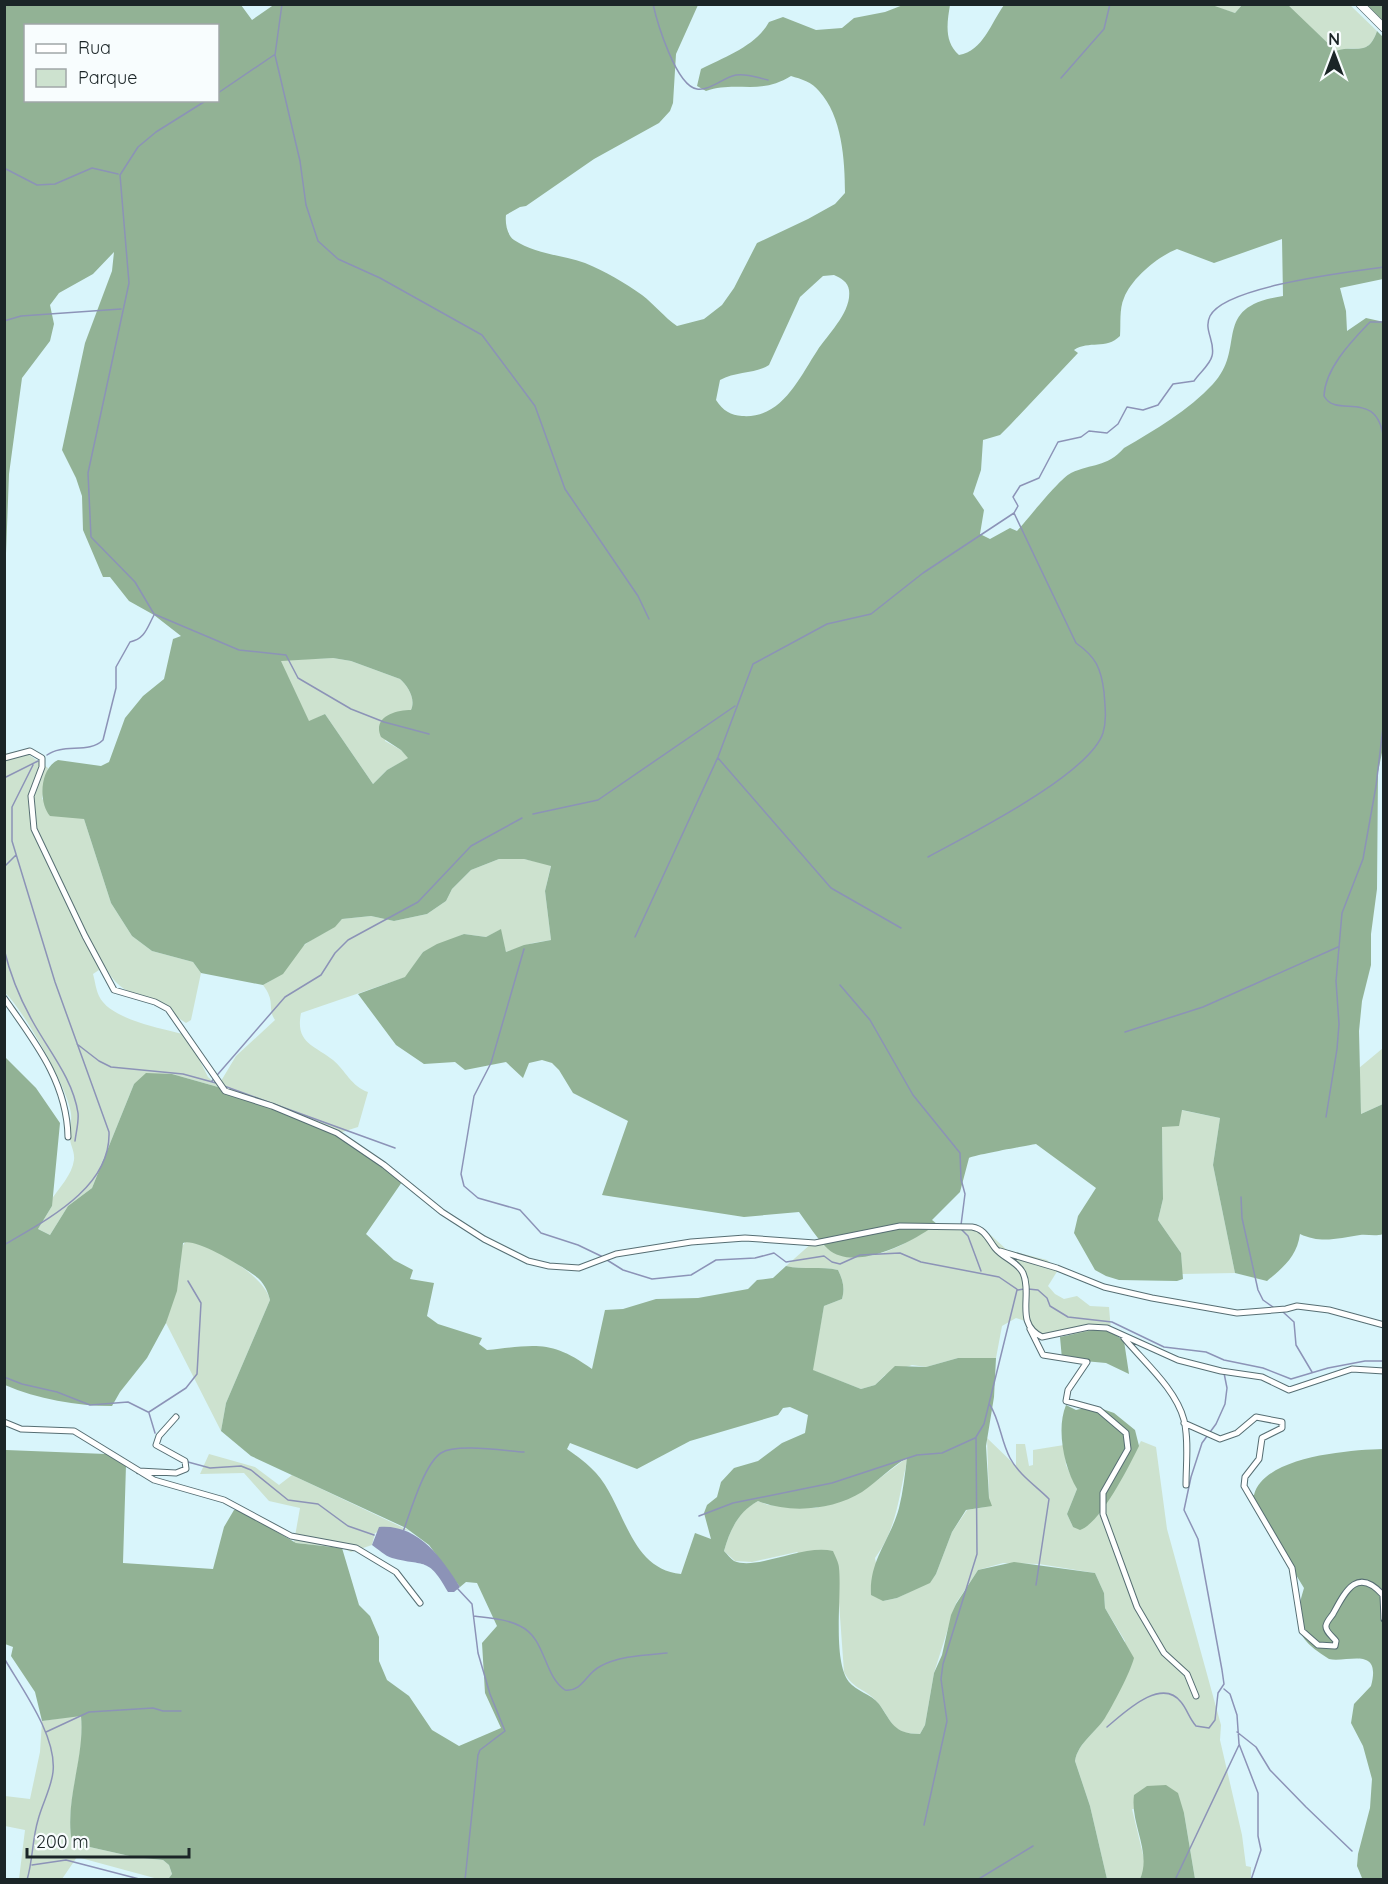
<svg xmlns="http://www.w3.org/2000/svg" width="1388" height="1884" font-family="Quicksand,sans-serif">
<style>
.green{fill:#cde2cf}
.forest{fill:#92b295;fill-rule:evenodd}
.water{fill:#8c93b7}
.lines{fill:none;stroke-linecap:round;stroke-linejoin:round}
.stream{stroke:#8c93b7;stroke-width:1.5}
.minor-casing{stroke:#566e73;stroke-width:7}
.primary-casing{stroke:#566e73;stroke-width:9}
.minor{stroke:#fff;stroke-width:5}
.primary{stroke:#fff;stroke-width:8}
</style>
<rect width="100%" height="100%" fill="#d9f5fb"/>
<path class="green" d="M 1209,5 L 1242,5 L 1235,13 Z
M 1287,5 L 1350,5 L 1377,31 C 1367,60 1353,42 1337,52 Z
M 333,658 L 351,661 L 400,679 C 408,686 416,699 411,710 L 392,714 L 385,741 L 401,750 L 409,758 L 387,770 L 373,784 L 325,714 L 309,722 L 280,660 Z
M 22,750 L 48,768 L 42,799 L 84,819 L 111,903 L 132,936 L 152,951 L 193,962 L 201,973 L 191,1020 L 186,1023 C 178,1018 170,1011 162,1006 C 136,991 120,996 105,966 L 93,974 C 95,981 96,990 99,996 C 110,1020 164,1029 187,1035 L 208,1077 L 218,1086 L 236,1056 L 275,1020 C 267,1008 276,1002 263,985 C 290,972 288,957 307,943 C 319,934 332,931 342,919 L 371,916 L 394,921 L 427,914 L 446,901 L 452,889 L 471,870 L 499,859 L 524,859 L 551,865 L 545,891 L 551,940 L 533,943 L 506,952 L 500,930 L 486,937 L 464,934 L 423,952 L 406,977 L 301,1013 C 295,1043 314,1045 333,1060 C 345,1070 352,1087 368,1092 L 358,1127 L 339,1133 L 218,1087 L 172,1074 L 134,1084 L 92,1188 L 68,1206 L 50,1235 L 38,1229 L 52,1206 L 51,1200 C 59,1188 72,1175 74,1160 C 75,1151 70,1145 70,1138 C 69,1130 72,1122 71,1114 C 70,1092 22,1007 5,993 L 4,754 Z
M 1383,1048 L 1383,1104 L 1361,1114 L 1359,1068 Z
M 1181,1110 L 1220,1118 L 1213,1165 L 1235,1273 L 1182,1274 L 1181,1253 L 1158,1220 L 1163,1199 L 1162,1127 Z
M 937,1224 L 983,1228 L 1007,1250 L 1047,1260 L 1058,1270 L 1048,1286 L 1055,1294 L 1064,1299 L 1077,1296 L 1090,1306 L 1109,1307 L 1111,1331 L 1042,1337 L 1028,1322 L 1016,1318 L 1002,1326 L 996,1358 L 958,1358 L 926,1367 L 912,1365 L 885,1375 L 875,1385 L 861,1389 L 812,1370 L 824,1306 L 842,1299 C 845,1288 843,1280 838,1270 C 821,1266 803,1270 786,1266 L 812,1243 C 830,1244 846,1257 863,1256 C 889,1256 915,1237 937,1224 Z
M 186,1241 C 211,1244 264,1275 270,1300 L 226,1403 L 221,1431 L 166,1323 L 180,1268 L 181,1248 Z
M 987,1438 L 1016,1466 L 1016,1444 L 1025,1444 L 1029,1466 L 1033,1465 L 1033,1450 L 1064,1445 L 1066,1465 L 1077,1489 L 1067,1514 L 1073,1527 L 1108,1501 L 1141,1441 L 1156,1447 L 1167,1529 L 1221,1725 L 1220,1740 L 1242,1835 L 1246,1866 L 1251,1867 L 1251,1879 L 1195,1879 L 1184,1813 L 1132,1809 L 1146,1867 L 1140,1879 L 1107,1879 L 1090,1806 L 1075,1761 C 1078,1742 1098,1731 1106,1715 C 1117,1692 1120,1665 1125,1641 L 1105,1608 L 1104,1593 L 1095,1573 L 1039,1564 L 1003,1563 L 978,1570 L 956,1603 L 934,1673 L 925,1725 L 920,1734 C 890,1734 893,1721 878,1703 C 866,1688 854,1691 844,1672 L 838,1589 L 797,1552 L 752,1562 L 735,1561 L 724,1551 C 730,1530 738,1511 758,1501 L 768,1505 L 816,1508 L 876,1481 L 908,1457 C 899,1493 898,1527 875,1558 L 883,1601 L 897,1598 L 930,1582 L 936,1574 L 952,1532 L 967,1510 L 985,1507 L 989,1498 Z
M 209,1454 L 255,1467 L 279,1485 L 292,1475 L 410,1531 L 393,1528 L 375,1533 L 372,1545 L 351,1552 L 342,1548 L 296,1543 L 294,1542 L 300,1508 L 269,1501 L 244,1473 L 200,1474 Z
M 81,1715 C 86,1758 64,1800 72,1843 L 134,1857 L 163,1860 L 169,1865 L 172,1874 L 169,1878 L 158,1879 L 77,1857 L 62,1879 L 19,1879 L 25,1830 L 5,1826 L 5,1796 L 30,1799 L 40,1752 L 42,1721 Z"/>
<path class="forest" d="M 275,4 L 698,5 L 676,54 L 673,103 L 670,111 L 659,123 L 594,159 L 526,206 L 520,207 L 506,215 C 505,223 507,235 514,240 C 535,254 562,255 585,263 C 605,271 625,283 642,295 C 654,304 664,317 677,326 L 704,319 L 722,305 L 734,288 L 757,243 L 808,219 L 835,204 L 845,193 C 845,160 842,116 819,91 C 812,82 801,79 791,76 C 759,96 737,80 706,91 L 697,86 L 701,69 C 725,57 756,46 769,22 L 783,17 L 816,30 L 842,28 L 854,18 L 885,12 L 903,5 L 950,5 C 947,23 944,42 959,55 C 983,51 991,23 1004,5 L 1209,4 L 1235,13 L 1242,5 L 1287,4 L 1336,51 C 1355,44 1368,58 1377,31 L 1383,37 L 1383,279 L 1340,288 L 1346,311 L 1347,331 L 1366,318 L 1384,322 L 1384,743 L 1378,772 L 1377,889 L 1371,934 L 1371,965 L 1362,1001 L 1359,1031 L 1361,1114 L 1383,1104 L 1383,1234 C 1375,1237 1368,1234 1360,1235 C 1339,1238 1321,1244 1300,1234 C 1297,1256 1284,1267 1267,1281 L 1235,1273 L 1213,1165 L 1220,1118 L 1182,1110 L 1179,1126 L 1162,1127 L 1163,1199 L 1158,1220 L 1181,1253 L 1183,1279 L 1177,1281 L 1119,1280 L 1106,1276 L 1095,1270 L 1074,1233 L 1078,1216 L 1096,1188 L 1036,1144 C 1025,1146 974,1155 969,1158 L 960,1192 L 932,1220 L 937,1224 C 914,1241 855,1273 828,1249 C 817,1239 808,1224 799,1212 L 744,1217 L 602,1195 L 628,1121 L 573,1093 L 559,1070 L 552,1063 L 542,1060 L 529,1063 L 523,1078 L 506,1062 L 465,1070 L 455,1062 L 424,1064 L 396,1045 L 358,994 L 405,977 L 423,952 L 437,944 L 464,934 L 486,937 L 501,929 L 506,952 L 524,945 L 551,940 L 545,891 L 551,866 L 524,859 L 499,859 L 471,870 L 452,889 L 446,901 L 427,914 L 394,921 L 371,916 L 342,919 L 335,927 L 305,944 L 283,974 L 263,985 L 201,973 L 193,962 L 152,951 L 132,936 L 111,903 L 84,819 L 50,816 C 38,802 40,768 58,760 L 101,766 L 109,762 L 125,718 L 143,696 L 164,679 L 173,639 L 181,636 L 154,615 L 129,601 L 110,577 L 103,577 L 83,530 L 82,496 L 76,478 L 62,450 L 85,343 L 112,271 L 114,252 L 93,274 L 59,293 L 50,305 L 54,324 L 50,341 L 22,378 L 9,474 L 5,580 L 4,5 L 241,5 L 252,20 ZM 26,26 L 218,26 L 218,100 L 26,100 ZM 1282,239 L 1283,296 C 1209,307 1248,347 1213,384 C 1189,410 1155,430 1124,448 C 1106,468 1092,463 1071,473 C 1059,479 1028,519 1017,531 L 1010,528 L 990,539 L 980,534 L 984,510 L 973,494 L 981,470 L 983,440 L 1000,435 L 1011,424 L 1078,353 L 1074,350 C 1089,340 1106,350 1120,336 C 1121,324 1119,309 1124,298 C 1132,278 1157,257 1177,249 L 1214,263 ZM 834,275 C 841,278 848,282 849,290 C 852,312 828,334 817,351 C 799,378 782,419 742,416 C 731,415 723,411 716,400 L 720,380 C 736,371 755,374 769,365 L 800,297 L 823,276 ZM 333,658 L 351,661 L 400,679 C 408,686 416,699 411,710 C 395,710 372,717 381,737 L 401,750 L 408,758 L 387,770 L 373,784 L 325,714 L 309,721 L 281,661 Z
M 1362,5 L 1383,5 L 1383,26 Z
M 4,1056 L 36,1088 L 60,1123 L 52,1206 L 38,1229 L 50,1235 L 68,1206 L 92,1188 L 134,1084 L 146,1073 L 172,1074 L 218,1087 L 339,1133 L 402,1182 L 366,1234 L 394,1260 L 413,1270 L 410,1279 L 434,1283 L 427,1316 L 438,1324 L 482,1338 L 479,1344 L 487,1350 C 535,1345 551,1339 592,1369 L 605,1310 L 623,1309 L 656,1299 L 698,1298 L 748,1289 L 757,1280 L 773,1278 L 786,1266 C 803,1270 821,1266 838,1270 C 843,1280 845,1288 842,1299 L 824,1306 L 813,1370 L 861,1389 L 875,1385 L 895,1366 L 926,1367 L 958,1358 L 996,1358 L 994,1397 L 986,1446 L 989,1498 L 992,1506 L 966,1510 L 952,1532 L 936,1574 L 930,1583 L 897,1598 L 883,1601 L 871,1595 C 869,1560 890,1541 899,1508 C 903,1492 905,1474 907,1458 C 891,1467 878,1481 862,1492 C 833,1510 790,1514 758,1501 C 738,1512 730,1530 724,1551 C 727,1554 731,1559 734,1561 C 757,1571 802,1544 833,1551 C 835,1556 839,1563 839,1568 C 842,1596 832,1660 849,1682 C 856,1691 871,1694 879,1704 C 892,1722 893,1734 920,1734 L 925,1725 L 934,1673 L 942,1655 L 951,1615 L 956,1604 L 978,1570 L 1014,1562 L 1095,1573 L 1104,1593 L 1105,1608 L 1134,1658 C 1130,1673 1113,1705 1105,1718 C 1095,1733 1078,1743 1075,1761 L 1090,1806 L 1107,1879 L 158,1880 L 169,1878 L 172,1874 L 169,1865 L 163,1860 L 134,1857 L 72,1843 C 64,1800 85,1759 81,1716 L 42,1721 L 35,1692 L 11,1656 L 13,1647 L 5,1644 L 6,1450 L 106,1454 L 126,1465 L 123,1563 L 213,1569 L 224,1527 L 234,1510 L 238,1509 L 296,1543 L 342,1548 L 359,1605 L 370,1616 L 379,1637 L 379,1661 L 387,1680 L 409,1696 L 432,1730 L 459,1746 L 501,1728 L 485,1693 L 482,1643 L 497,1626 L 477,1583 L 466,1582 L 460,1587 L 429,1545 L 406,1528 L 251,1456 L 221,1431 L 226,1403 L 270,1300 C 268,1292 265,1285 259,1279 C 248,1269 195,1237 183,1243 L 177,1291 L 166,1323 L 147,1358 L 120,1392 L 112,1406 C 77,1406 37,1399 5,1385 ZM 790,1407 L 808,1415 L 805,1433 L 782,1443 L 758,1461 L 734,1468 L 721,1482 L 717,1497 L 707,1505 L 704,1513 L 711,1539 L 695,1533 L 681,1574 C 629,1569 625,1505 596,1473 C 588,1464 577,1456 567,1449 L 570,1443 L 637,1469 L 690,1441 L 778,1415 L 783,1408 Z
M 1098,1329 L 1109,1330 L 1124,1341 L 1129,1374 L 1106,1363 L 1062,1359 L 1060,1337 Z
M 1066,1405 L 1076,1410 L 1094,1406 L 1114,1413 L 1135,1430 L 1139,1446 C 1129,1466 1101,1523 1080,1530 L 1073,1527 L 1067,1514 L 1077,1489 C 1064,1467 1056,1429 1066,1405 Z
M 1383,1449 L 1383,1879 L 1359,1879 L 1362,1878 L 1357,1866 L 1358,1854 L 1370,1808 L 1372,1779 L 1363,1746 L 1351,1723 L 1354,1704 L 1371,1686 C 1382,1645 1347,1663 1329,1659 C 1294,1637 1293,1625 1304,1588 L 1248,1496 L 1254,1495 C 1264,1456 1350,1450 1383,1449 Z
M 1166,1785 L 1178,1793 L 1184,1813 L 1195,1879 L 1140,1879 C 1152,1852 1130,1824 1134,1795 L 1147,1786 Z"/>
<path class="water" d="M 379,1527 C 418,1524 441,1557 460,1587 L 454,1592 L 448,1592 C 428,1556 425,1567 392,1558 C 385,1556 378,1549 372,1545 Z"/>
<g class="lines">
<path class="stream" d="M 282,4 L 275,55 L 300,161 L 306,205 L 318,241 L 338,259 L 380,278 L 482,335 L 535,406 L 565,489 L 638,596 L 649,619
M 653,4 C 657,22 676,86 697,89 C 710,91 724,77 736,75 C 747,73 758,78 768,80
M 1061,78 L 1104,29 L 1110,4
M 218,93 L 274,55
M 207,100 L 156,132 L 138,147 L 120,175 L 129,283 L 88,473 L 91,537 L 135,582 L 154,614 L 239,650 L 286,655 L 298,678 L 351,709 L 384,722 L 429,734
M 4,168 L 37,185 L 55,184 L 92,168 L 118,174
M 4,321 L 21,316 L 121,309
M 1384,322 L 1370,322 C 1352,341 1325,368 1324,396 C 1337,420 1378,386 1384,441
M 47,755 C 63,743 89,754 103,740 L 116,688 L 116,667 L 130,642 C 145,639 147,628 154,615
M 718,758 L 831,888 L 901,928
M 4,778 L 38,761
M 533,814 L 598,800 L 735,706
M 928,857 C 968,835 1089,775 1103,733 C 1107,720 1105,706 1104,692 C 1101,668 1096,657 1076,643 L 1014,513
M 4,867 L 16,855
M 635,937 L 718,757 L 753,664 L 827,624 L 871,614 L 923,573 L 1014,513 L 1018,506 L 1013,497 L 1020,486 L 1039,478 L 1058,442 L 1081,437 L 1089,431 L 1107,433 L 1118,424 L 1127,407 L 1143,410 L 1158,405 L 1173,384 L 1194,381 C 1199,373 1210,365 1212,356 C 1216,342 1203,330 1210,316 C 1225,286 1350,272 1384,267
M 4,949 C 10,974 20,999 33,1022 C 49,1051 73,1079 78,1113 C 79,1122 76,1132 75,1141
M 524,949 L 491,1063 L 474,1096 L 461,1174 L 464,1186 L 478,1198 L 520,1210 L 541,1233 L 578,1245 L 603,1257
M 840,985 L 870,1020 L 913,1095 L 960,1153 L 961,1179 L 965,1194 L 961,1225
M 1125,1032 L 1203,1007 L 1338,947
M 77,1044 L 99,1061 L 111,1067 L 183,1074 L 216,1083
M 212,1081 L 285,997 L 321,975 L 335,953 L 348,940 L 418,902 L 471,846 L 522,818
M 224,1086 L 395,1148
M 1326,1117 L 1337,1049 L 1339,1024 L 1336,981 L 1342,913 L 1363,859 L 1376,786 L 1384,719
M 1241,1197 L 1242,1218 L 1258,1290 L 1263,1300 L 1273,1307
M 962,1230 L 968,1236 L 981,1271
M 4,1245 C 46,1220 111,1188 109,1132 L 55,982 L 12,841 L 12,807 L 33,765
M 607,1260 L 623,1270 L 652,1279 L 691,1275 L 716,1260 L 755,1258 L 774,1253 L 786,1262 L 824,1256 L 832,1262 L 840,1264 L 860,1255 L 900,1253 L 921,1262 L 999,1277 L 1018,1290 L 1024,1289
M 1028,1289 L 1038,1290 L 1047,1298 L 1050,1306 L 1068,1317 L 1112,1322 L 1164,1347 L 1206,1352 L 1224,1360 L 1263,1368 L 1291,1379 L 1328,1368 L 1365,1361 L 1384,1361
M 1283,1312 L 1294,1322 L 1296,1345 L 1312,1372
M 4,1377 L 22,1384 L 57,1392 L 90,1405 L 128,1402 L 148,1412
M 990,1405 C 1000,1421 1001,1441 1010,1458 C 1020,1476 1035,1485 1049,1499 L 1036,1585
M 149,1412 L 186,1388 L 197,1374 L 201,1303 L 188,1281
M 149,1413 L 155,1433
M 160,1445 L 182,1457
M 188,1462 L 210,1468 L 241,1466 L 251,1470 L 288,1500 L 318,1504 L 348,1526 L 374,1535
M 699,1516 L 733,1503 L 832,1483 L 917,1455 L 942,1453 L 975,1438
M 403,1532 C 410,1513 424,1464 441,1453 C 456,1443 506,1451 524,1452
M 457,1588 L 472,1604 L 478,1653 L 490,1694 L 505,1731 L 480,1750 L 478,1755 L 465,1880
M 474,1616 C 489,1618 507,1619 520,1626 C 546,1638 543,1675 565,1690 C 582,1692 586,1674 599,1667 C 618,1656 645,1655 667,1653
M 4,1658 C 22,1689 57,1736 53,1772 C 51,1789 42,1804 38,1820 C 32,1840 33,1860 27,1880
M 1224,1689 L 1230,1694 L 1237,1715 L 1239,1744 L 1258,1793 L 1258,1836 L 1261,1850 L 1251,1880
M 1107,1727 C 1123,1714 1161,1676 1181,1702 C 1187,1709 1189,1718 1196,1726 L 1209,1728 L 1215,1720 L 1218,1693 L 1224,1684 L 1222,1670 L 1198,1539 L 1184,1510 L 1191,1477 L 1202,1443 L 1216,1424 L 1225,1404 L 1227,1388 L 1224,1373
M 46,1732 L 89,1712 L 153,1708 L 163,1711 L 181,1711
M 1237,1732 L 1256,1747 L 1270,1770 L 1306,1807 L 1352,1851
M 924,1825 L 947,1721 L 941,1679 L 943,1664 L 977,1554 L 976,1437 L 984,1424 L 1017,1290
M 32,1865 L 66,1860 L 143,1880
M 977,1880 L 1033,1846
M 1175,1880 L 1239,1745"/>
<g class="minor-casing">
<path id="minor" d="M 4,758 L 30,751 L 42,758 L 42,767 L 31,796 L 34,829 L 85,936 L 114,990 L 155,1002 L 168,1009 L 225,1091 L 272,1106 L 337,1133 L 384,1165 L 442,1212 L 484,1239 L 528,1261 L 549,1266 L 579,1268 L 616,1254 L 691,1242 L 745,1238 L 815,1243 L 900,1226 L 972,1227 C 985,1229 988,1239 995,1248 C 1003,1258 1018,1262 1023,1273 C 1033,1295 1014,1323 1042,1337 L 1089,1327 L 1107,1328 L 1178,1360 L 1221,1371 L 1262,1377 L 1289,1390 L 1352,1369 L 1384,1371
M 4,998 C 35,1042 67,1082 68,1137
M 1000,1251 L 1057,1268 L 1104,1287 L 1152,1298 L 1237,1313 L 1286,1309 L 1297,1306 L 1329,1310 L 1384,1325
M 1030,1329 L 1043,1355 L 1087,1362 L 1068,1390 L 1066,1401 L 1099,1410 L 1126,1433 L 1128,1449 L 1103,1493 L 1103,1514 L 1137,1607 L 1164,1653 L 1187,1674 L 1196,1696
M 1124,1338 C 1144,1362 1176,1389 1184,1420 C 1189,1440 1186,1464 1186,1485
M 4,1422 L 21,1429 L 74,1431 L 154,1480 L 224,1500 L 291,1536 L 356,1548 L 396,1572 L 420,1603
M 1184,1423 L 1220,1439 L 1237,1433 L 1256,1417 L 1282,1422 L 1282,1428 L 1262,1438 L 1259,1459 L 1245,1477 L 1244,1486 L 1292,1568 L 1302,1631 L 1318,1645 L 1335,1646 L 1336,1641 C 1333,1637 1325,1631 1326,1626 C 1326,1622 1331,1617 1333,1614 C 1345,1592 1357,1566 1383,1595 L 1384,1619
M 139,1471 L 176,1473 L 186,1469 L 185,1461 L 156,1445 L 159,1436 L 176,1417"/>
</g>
<g class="primary-casing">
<path id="primary" d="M 1360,4 L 1384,28"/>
</g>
<use href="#minor" class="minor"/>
<use href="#primary" class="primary"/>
</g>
<rect width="1388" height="1884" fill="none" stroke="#1b2527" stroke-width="12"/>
<rect x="24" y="24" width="195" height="78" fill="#f8fdfe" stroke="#a0a7a8" stroke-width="1.5"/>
<rect x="36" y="44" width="30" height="9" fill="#ffffff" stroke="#a0a7a8" stroke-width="1.5"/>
<text x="78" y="54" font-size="18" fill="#1b2527">Rua</text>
<rect x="36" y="69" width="30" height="18" fill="#cde2cf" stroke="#a0a7a8" stroke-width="1.5"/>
<text x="78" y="84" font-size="18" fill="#1b2527">Parque</text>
<g transform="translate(1334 54)" stroke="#f8fdfe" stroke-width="4.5" paint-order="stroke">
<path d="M0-4.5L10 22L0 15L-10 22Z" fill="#1b2527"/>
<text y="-9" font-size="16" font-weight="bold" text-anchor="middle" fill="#1b2527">N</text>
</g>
<path d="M27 1848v9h162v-9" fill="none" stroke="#1b2527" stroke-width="3"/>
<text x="36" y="1848" font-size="18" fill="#1b2527" stroke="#f8fdfe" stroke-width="4.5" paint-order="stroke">200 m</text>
</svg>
